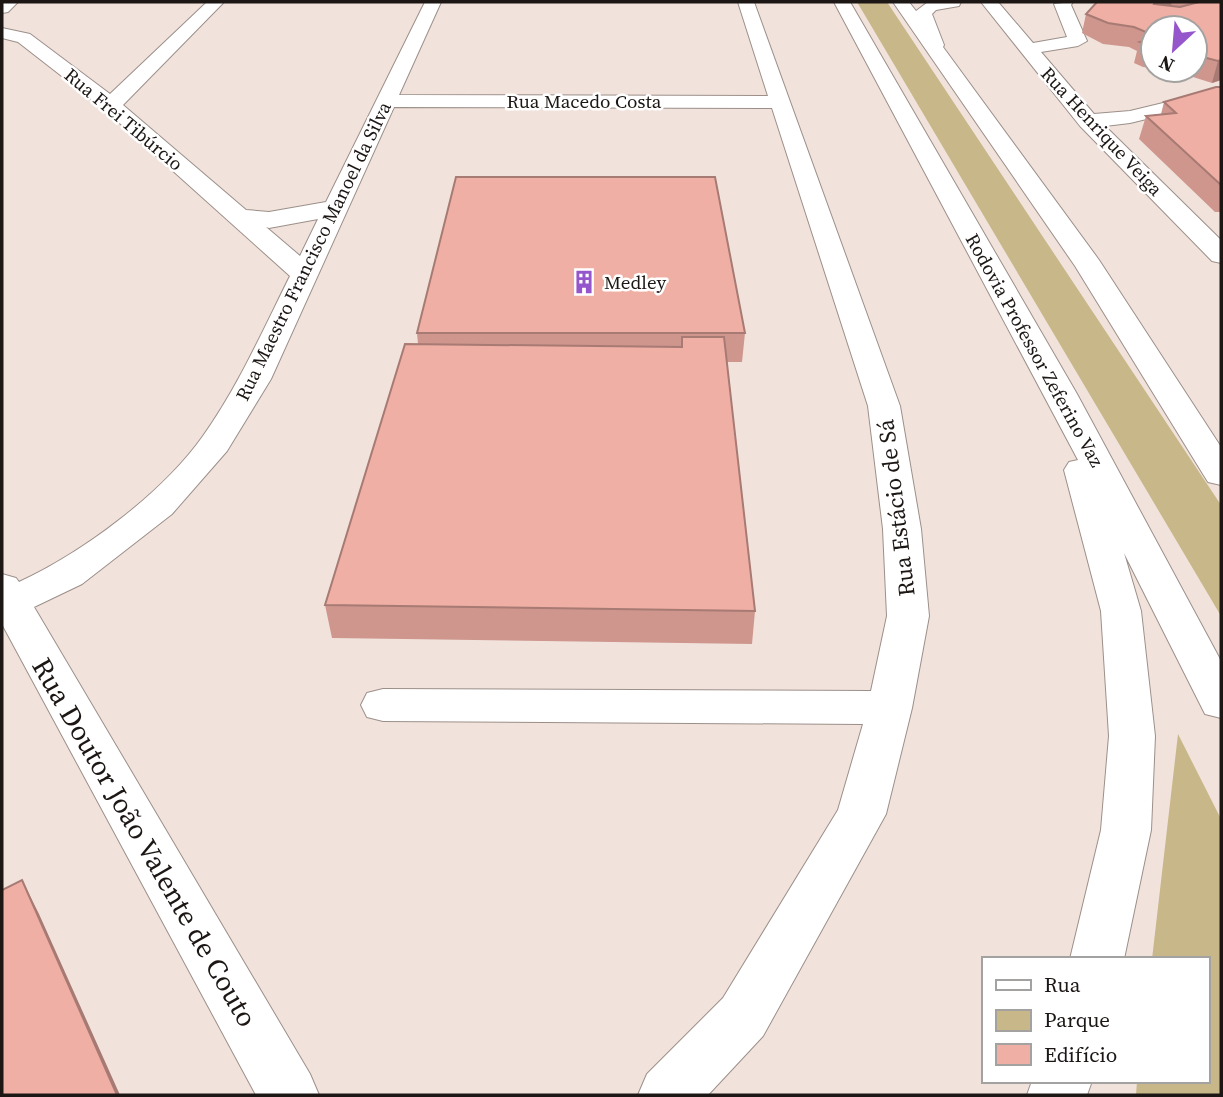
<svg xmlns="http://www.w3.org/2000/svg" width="1223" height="1097" font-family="'Source Serif 4',serif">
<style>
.green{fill:#c8b889}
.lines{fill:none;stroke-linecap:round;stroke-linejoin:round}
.minor-casing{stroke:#9c8f89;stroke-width:2}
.highway-casing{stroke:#9c8f89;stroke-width:2}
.minor{fill:#fff;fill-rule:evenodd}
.highway{fill:#fff;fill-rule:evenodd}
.wall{fill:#ce968d}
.shaded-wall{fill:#a77a73}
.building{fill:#efafa4;stroke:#a77a73;stroke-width:2}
.labels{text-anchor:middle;stroke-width:5;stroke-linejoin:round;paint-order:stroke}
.far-street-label{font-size:19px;fill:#1c1715;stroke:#fff}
.far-poi-label{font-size:19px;fill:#1c1715;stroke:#fff;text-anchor:start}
.street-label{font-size:23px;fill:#1c1715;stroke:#fff}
.near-street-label{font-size:28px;fill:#1c1715;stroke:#fff}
</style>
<rect width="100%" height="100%" fill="#f1e3dc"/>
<path class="green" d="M 857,2 L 887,2 L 1221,505 L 1221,616 Z
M 1178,734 L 1221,819 L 1221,1095 L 1136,1095 L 1137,1081 L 1207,1081 L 1207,959 L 1152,959 Z"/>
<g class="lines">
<g class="minor-casing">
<path id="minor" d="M 2,2 L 18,2 L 8,12 L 2,13 Z
M 207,2 L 224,2 L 123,105 L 246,210 L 269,212 L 326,202 L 425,2 L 441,2 L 399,95 L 768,96 L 738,2 L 754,2 L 900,406 L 921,529 L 929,616 L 912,708 L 886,814 L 763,1036 L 708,1095 L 638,1095 L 647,1074 L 723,998 L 838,810 L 863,724 L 383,721 L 367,717 L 361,705 L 367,693 L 383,689 L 871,691 L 887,616 L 883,529 L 868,406 L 772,108 L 394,107 L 271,379 L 227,451 L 172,514 L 82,584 L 34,607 L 310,1074 L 319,1095 L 256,1095 L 2,624 L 2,574 L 16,578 L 19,582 C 82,553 162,494 203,436 C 238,387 263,330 290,276 L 104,109 L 18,42 L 2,38 L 2,28 L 30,34 L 110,94 ZM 318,219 L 300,256 L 266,227 L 269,228 Z
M 981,2 L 998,2 L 1033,43 L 1067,37 L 1054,4 L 1073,2 L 1071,5 L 1087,41 L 1078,46 L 1041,52 L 1094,114 L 1130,111 L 1221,89 L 1221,101 L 1130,123 L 1105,126 L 1221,240 L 1221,263 L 1212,261 L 1080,126 Z"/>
</g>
<g class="highway-casing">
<path id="highway" d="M 834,2 L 850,2 L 1077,394 L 1221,661 L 1221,718 L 1205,714 L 1124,553 L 1141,611 L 1155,736 L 1151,830 L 1124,959 L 1070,959 L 1101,830 L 1109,736 L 1101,611 L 1064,470 L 1069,462 L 1078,460 Z
M 893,2 L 909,2 L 916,11 L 928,2 L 961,2 L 959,6 L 936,10 L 932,14 L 944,45 L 943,47 L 1099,260 L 1221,447 L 1221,485 L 1208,482 L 1203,474 L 1075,266 Z
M 1032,1081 L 1092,1081 L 1087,1095 L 1027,1095 Z"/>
</g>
<use href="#minor" class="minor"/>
<use href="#highway" class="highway"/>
</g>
<path class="wall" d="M 1097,2 L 1221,2 L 1221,80 L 1212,83 L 1174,71 L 1164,70 L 1195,70 L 1195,28 L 1153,28 L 1153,68 L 1143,67 L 1134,63 L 1137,51 L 1129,47 L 1103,44 L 1082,33 L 1086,14 Z
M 1221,87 L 1221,212 L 1215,212 L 1139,139 L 1146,116 L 1161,114 L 1164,102 Z
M 417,333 L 745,333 L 742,362 L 726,362 L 755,611 L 752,644 L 332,638 L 325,605 L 418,344 Z"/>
<path class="shaded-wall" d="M 1155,2 L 1172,2 L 1169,12 L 1149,23 Z
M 1221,60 L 1221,80 L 1212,83 L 1218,61 Z
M 22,880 L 39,914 L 120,1095 L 117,1095 Z"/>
<path class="building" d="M 1097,2 L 1155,2 L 1154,4 L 1180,7 L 1199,2 L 1221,2 L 1221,60 L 1218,61 L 1195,55 L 1195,28 L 1153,28 L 1153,35 L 1134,27 L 1108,23 L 1086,14 Z
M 1153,38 L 1153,46 L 1140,42 Z
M 1216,87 L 1221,87 L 1221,185 L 1146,116 L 1176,113 L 1164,102 Z
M 456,177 L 715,177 L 745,333 L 417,333 Z
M 682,337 L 724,337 L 755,611 L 325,605 L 405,344 L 682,347 Z
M 22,880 L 117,1095 L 2,1095 L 2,890 Z"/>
<defs>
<g id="building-bare" transform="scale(1.89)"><path d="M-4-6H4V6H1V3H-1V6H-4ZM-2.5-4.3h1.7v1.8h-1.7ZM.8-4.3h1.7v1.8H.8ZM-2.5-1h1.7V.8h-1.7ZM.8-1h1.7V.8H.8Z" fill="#9656cb" stroke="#fff" stroke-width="2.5" paint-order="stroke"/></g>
</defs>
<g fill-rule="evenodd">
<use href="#building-bare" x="584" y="282"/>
</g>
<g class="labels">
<g class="far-street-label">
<text x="584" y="108">Rua Macedo Costa</text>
<text transform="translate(124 119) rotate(40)" y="7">Rua Frei Tibúrcio</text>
<text transform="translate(1102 131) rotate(47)" y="7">Rua Henrique Veiga</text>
<text transform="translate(313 251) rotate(-64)" y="7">Rua Maestro Francisco Manoel da Silva</text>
<text transform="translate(1035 350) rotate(61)" y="7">Rodovia Professor Zeferino Vaz</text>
</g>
<g class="far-poi-label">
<text x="604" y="289">Medley</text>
</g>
<g class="street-label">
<text transform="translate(896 508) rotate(-97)" y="8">Rua Estácio de Sá</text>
</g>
<g class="near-street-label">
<text transform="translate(145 842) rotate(60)" y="10">Rua Doutor João Valente de Couto</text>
</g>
</g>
<rect width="1223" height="1097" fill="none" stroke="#1c1715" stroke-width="7"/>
<rect x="982" y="957" width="228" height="126" fill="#ffffff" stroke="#a4a2a1" stroke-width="2"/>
<rect x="996" y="980" width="35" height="10" fill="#ffffff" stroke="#a4a2a1" stroke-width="2"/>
<text x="1044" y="992" font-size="21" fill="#1c1715">Rua</text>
<rect x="996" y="1010" width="35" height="21" fill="#c8b889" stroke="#a4a2a1" stroke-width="2"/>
<text x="1044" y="1027" font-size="21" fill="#1c1715">Parque</text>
<rect x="996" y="1044" width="35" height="21" fill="#efafa4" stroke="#a4a2a1" stroke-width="2"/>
<text x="1044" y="1062" font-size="21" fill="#1c1715">Edifício</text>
<g transform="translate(1174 49) rotate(206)"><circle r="33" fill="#ffffff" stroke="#a4a2a1" stroke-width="2"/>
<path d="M0-5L12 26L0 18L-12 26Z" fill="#9656cb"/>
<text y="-10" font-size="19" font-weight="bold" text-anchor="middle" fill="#1c1715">N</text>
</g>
</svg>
